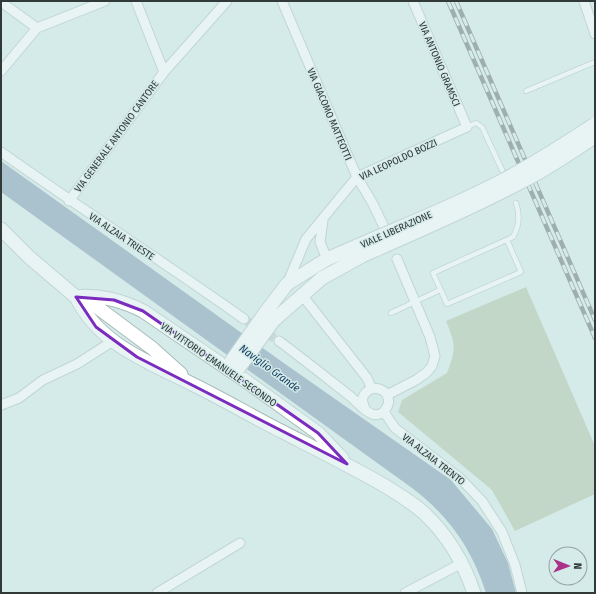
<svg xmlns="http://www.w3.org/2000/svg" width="596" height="594" font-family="'Fira Sans Condensed',sans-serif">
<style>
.green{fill:#adbe9f}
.water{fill:#7791ad}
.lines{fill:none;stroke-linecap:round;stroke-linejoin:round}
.street-tunnel{stroke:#b4c8c6;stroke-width:9;stroke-dasharray:9 4.5;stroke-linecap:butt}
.lane-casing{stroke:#a8bdbb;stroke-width:6}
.street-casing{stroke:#a8bdbb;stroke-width:11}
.secondary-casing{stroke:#a8bdbb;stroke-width:15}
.lane{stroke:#fff;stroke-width:4.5}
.street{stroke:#fff;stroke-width:9}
.secondary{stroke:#fff;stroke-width:13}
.rail-casing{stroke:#5b6766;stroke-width:4.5}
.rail{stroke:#d5ebe9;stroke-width:3;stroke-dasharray:9;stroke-linecap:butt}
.secondary-bridge-casing{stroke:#a8bdbb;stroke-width:15;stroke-linecap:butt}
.secondary-bridge{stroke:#fff;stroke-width:13}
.marked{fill:none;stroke:#7b2cbf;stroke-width:3;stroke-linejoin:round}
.labels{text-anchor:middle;stroke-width:3;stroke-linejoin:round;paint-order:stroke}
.street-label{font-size:10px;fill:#313a39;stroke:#d5ebe9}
.water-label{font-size:11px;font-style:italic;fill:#10395f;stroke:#d5ebe9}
</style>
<rect width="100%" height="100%" fill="#d5ebe9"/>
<path class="green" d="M 526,287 L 595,446 L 595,494 L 515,531 L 492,490 L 398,412 L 402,400 L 447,373 C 456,348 456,346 446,321 Z"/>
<path class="water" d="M 1,161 L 288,366 L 451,480 L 492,529 L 508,563 L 516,593 L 486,593 C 472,549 449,516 412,488 L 1,192 Z"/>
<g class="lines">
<path class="street-tunnel" d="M 244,319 L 279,341"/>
<g class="lane-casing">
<path id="lane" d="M 526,91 L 595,62
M 467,127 L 476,123 L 482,127 L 502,170
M 507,240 L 521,272 L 447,304 L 433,273 L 513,237 C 519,227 520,215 516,203
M 391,313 L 440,290"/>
</g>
<g class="street-casing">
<path id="street" d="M 136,1 L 164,72
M 282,1 L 357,177 L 373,204 L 383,225
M 584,1 L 595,34
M 1,2 L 37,28
M 1,71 L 37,28 L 105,1
M 1,152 C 81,209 164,262 244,319
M 69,201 L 164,72 L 227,1
M 323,220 L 320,242 L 327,259
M 287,284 L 306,239 L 357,177 L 467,127 L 413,1
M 302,295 L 367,378 L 372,389
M 279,341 C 303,359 327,378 350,396 C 356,401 364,411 372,414 C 378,416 384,413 387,407 C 390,402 389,398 386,393 C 377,385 365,388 362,400 L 365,409
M 387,395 L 416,380 L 426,373 L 432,366 L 435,356 L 430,337 L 397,259
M 1,405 L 19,398 L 43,380 L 77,364 L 113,341
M 384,412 L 395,428 L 460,478 L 482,501 L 502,532 L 515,565 L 522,593
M 157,593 L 240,543
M 405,593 L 462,563"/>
</g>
<g class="secondary-casing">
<path id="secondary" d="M 1,229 L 29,257 L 76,297 L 97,307 L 152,348 L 181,374
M 76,297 C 100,345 147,361 192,384 C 223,399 253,417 283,432 C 316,449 348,465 380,483 C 395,492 412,502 425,514 C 448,536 464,563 474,593
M 76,297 C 98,294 123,301 143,311 L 246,381 L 318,433 L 342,458
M 265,313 L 287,284 L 327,259 L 357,246
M 274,320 L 322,278 L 362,256"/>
</g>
<use href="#lane" class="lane"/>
<use href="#street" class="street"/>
<use href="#secondary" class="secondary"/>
<g class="rail-casing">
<path id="rail" d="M 448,1 L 595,338
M 456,1 L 595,320"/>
</g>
<use href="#rail" class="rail"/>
<g class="secondary-bridge-casing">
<path id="secondary-bridge" d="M 357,246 C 407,224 459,204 507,178 C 537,162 566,143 595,124
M 362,256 C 421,230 481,204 538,173 C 557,162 576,149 595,137
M 230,363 L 265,313
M 238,369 L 274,320"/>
</g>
<use href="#secondary-bridge" class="secondary-bridge"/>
</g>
<path d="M0 0H596V594H0ZM 76,297 L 114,300 L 143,311 L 318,433 L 347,464 L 137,357 L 96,327 Z" fill="#d5ebe9" fill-opacity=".55" fill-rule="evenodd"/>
<path class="marked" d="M 76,297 L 114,300 L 143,311 L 318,433 L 347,464 L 137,357 L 96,327 Z"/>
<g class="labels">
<g class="street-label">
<text transform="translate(440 64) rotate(67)" y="4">VIA ANTONIO GRAMSCI</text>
<text transform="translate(330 114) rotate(67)" y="4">VIA GIACOMO MATTEOTTI</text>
<text transform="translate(116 136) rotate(-54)" y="4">VIA GENERALE ANTONIO CANTORE</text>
<text transform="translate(398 159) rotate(-25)" y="4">VIA LEOPOLDO BOZZI</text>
<text transform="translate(396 229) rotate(-24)" y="4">VIALE LIBERAZIONE</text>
<text transform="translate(122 236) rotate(34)" y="4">VIA ALZAIA TRIESTE</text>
<text transform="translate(219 364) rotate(35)" y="4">VIA VITTORIO EMANUELE SECONDO</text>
<text transform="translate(434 459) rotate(38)" y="4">VIA ALZAIA TRENTO</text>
</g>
<g class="water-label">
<text transform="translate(270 368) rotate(36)" y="4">Naviglio Grande</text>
</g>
</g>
<rect width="596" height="594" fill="none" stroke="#313a39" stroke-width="4"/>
<g transform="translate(568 566) rotate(91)"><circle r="19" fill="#d5ebe9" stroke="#93a4a3"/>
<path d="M0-3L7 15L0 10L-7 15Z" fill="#aa338a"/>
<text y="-6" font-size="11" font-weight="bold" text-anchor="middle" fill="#313a39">N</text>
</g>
</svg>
